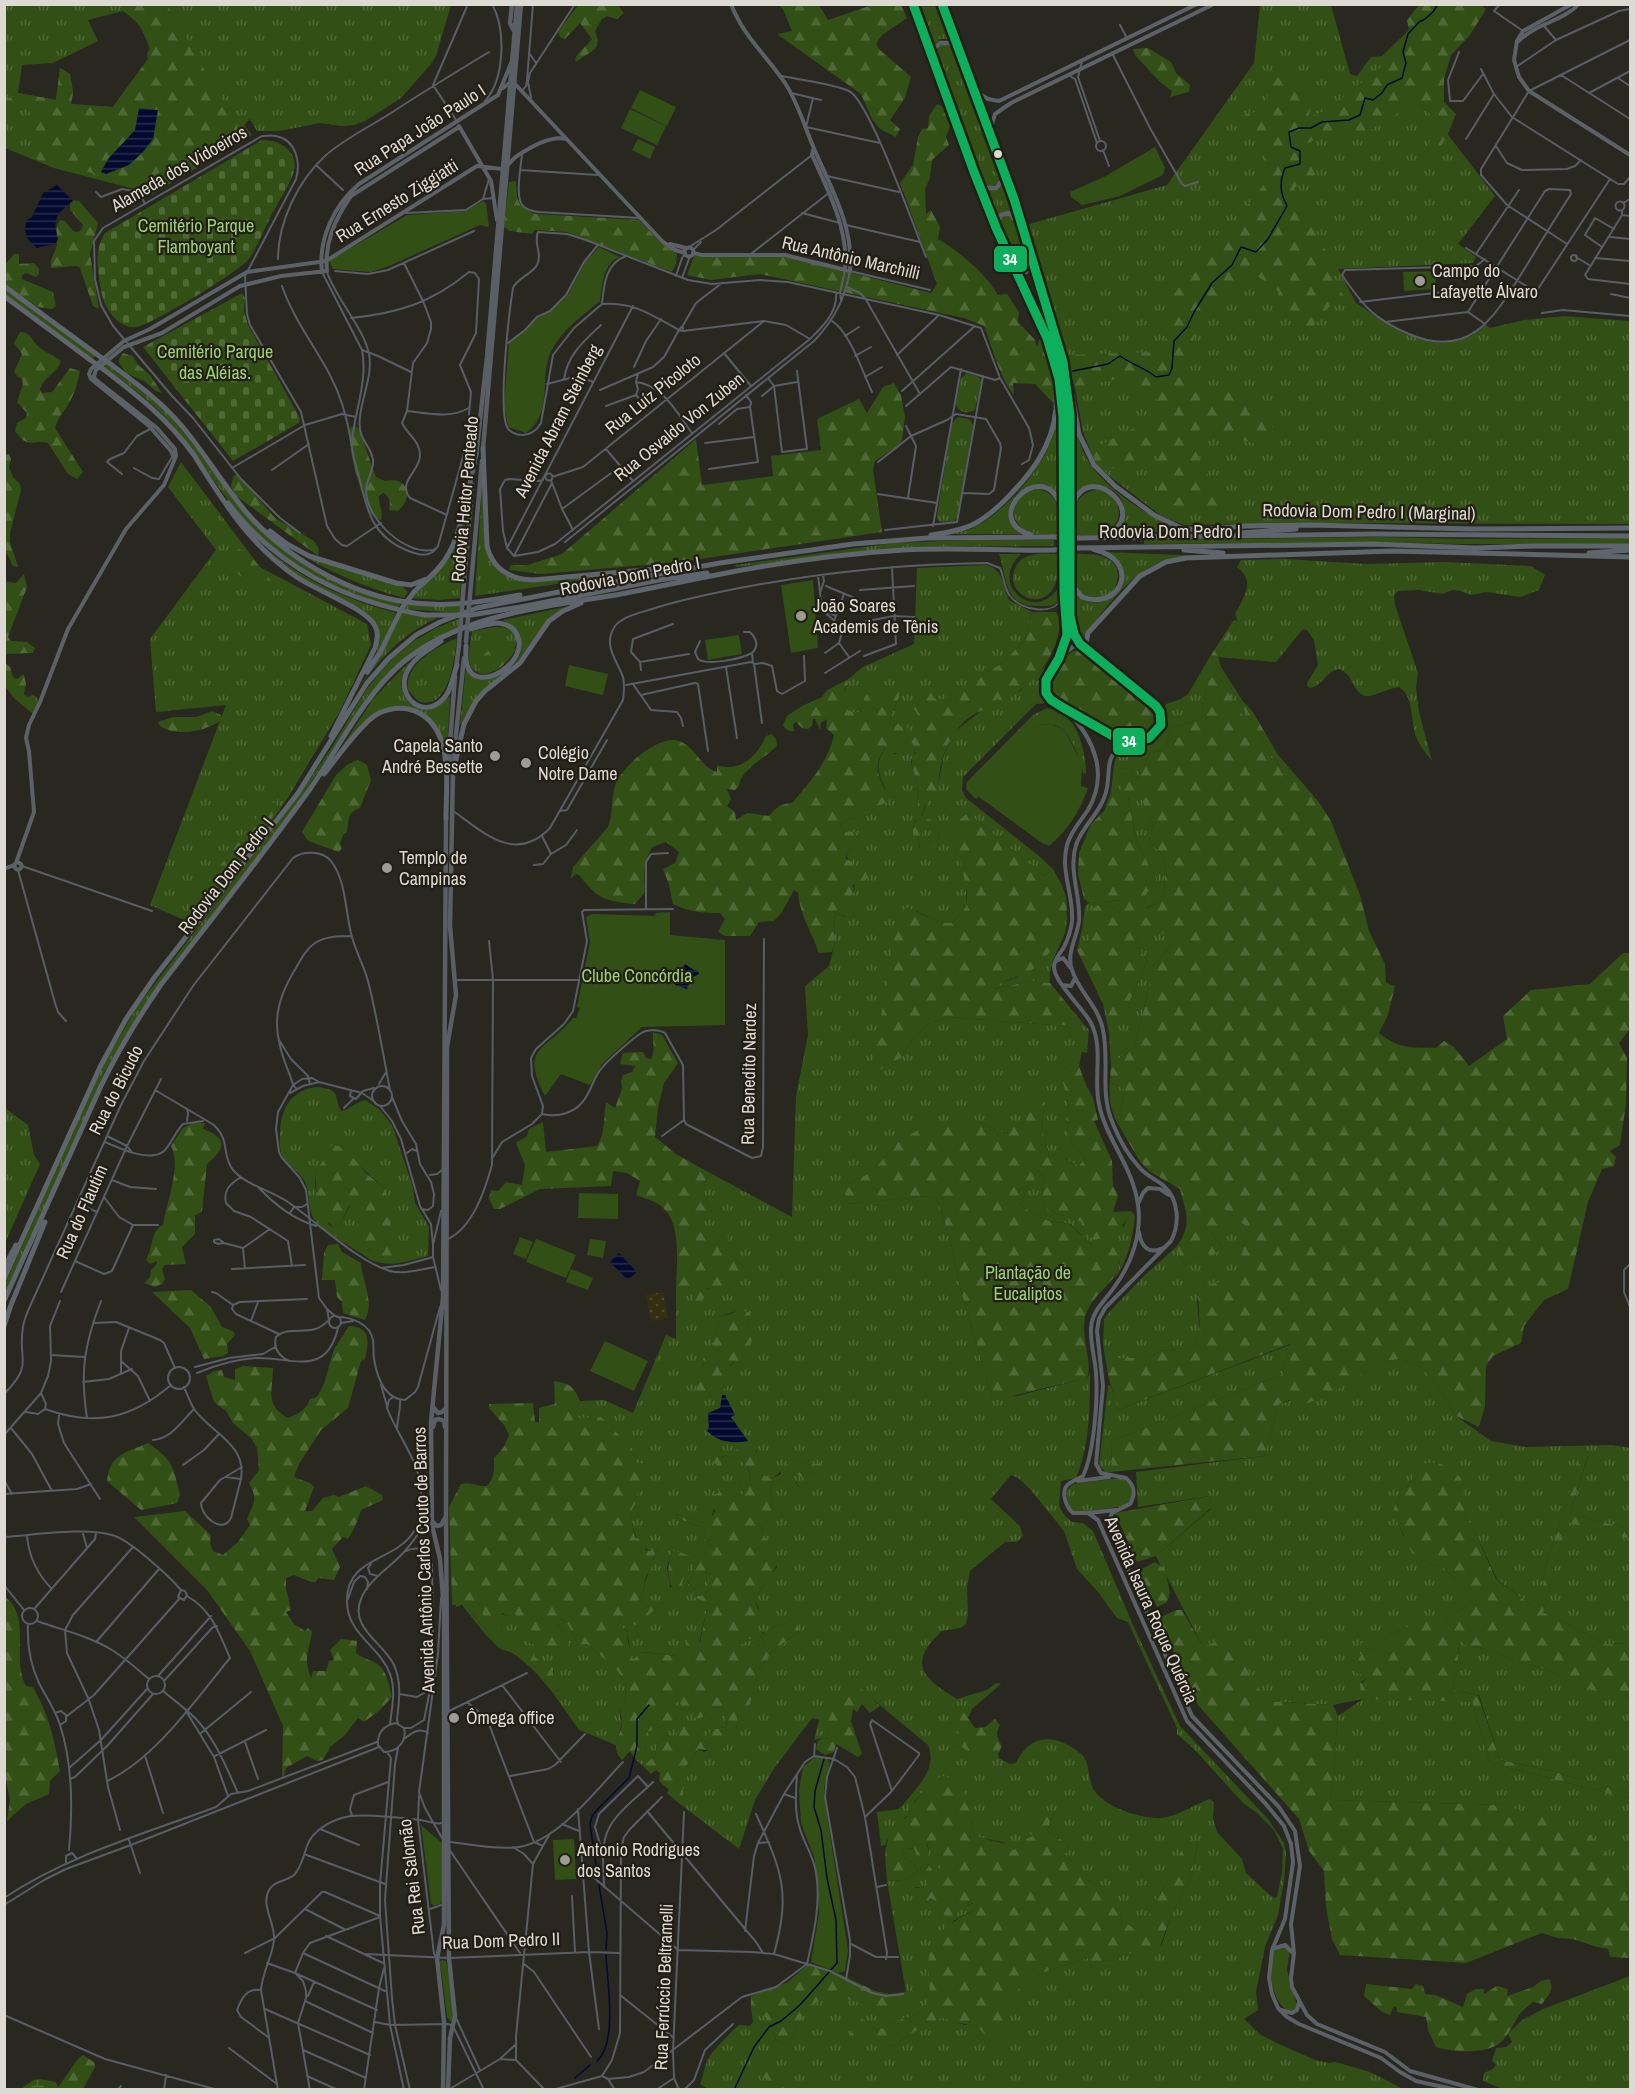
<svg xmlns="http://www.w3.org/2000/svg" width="1635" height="2094" font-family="'Archivo Narrow',sans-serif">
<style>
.grass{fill:url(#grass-tufts);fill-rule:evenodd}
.forest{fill:url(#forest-firs);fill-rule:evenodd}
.wetland{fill:url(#wetland-marsh)}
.sand{fill:url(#sand-dots)}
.cemetery{fill:url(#cemetery-stones)}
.park{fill:#325015}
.water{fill:url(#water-rules)}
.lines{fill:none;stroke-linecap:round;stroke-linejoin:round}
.stream{stroke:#040a2f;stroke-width:1.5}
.street{stroke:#595e66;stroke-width:2}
.secondary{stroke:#5c6167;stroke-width:4}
.primary{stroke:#5a5e65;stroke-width:4.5}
.highway{stroke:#5f656c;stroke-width:5}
.primary-bridge{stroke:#5a5e65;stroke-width:4.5}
.highway-bridge{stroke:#5f656c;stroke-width:5}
.bus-1-casing{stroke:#221e14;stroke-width:14}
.bus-1{stroke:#0daf5c;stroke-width:9}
.bus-dot{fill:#dddad3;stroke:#221e14;stroke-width:2}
.poi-dot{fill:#9e9b94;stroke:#221e14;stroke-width:2}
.labels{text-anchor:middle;stroke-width:4.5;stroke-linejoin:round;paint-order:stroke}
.street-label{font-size:18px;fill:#dddad3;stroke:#221e14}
.park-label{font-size:18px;fill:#9bd274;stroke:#221e14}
.poi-label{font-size:18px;fill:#dddad3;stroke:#221e14;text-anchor:start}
.line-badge{stroke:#221e14;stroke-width:2}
.badge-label{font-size:16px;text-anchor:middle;font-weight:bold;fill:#fff}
</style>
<defs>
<pattern id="grass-tufts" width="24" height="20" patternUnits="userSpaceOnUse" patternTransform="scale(1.5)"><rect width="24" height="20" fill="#325015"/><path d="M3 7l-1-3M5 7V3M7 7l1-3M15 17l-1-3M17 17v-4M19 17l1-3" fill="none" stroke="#4f6936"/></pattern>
<pattern id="forest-firs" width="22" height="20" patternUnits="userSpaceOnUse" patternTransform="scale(1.5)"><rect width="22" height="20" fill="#325015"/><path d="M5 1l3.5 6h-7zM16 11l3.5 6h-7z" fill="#4f6936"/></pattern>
<pattern id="wetland-marsh" width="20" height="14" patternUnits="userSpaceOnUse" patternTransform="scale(1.5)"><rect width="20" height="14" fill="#325015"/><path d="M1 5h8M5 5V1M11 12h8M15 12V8" fill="none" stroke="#4f6936"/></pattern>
<pattern id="sand-dots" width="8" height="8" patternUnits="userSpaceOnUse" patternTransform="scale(1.5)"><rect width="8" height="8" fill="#352e10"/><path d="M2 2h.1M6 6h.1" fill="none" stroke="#524c32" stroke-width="1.8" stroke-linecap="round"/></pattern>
<pattern id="cemetery-stones" width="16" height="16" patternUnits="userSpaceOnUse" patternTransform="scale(1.5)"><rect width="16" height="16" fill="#325015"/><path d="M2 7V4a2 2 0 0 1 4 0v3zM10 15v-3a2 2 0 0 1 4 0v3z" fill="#4f6936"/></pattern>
<pattern id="water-rules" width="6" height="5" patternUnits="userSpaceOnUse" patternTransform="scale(1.5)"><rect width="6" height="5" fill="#040a2f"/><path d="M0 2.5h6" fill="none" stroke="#282d4c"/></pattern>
</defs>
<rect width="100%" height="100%" fill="#282720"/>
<path class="grass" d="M 4,5 L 451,5 L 436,56 L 431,64 L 401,98 L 365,121 L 354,125 L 341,126 L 320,123 L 279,131 L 257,131 L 250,119 L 244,125 L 252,135 L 153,194 L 54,168 L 5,148 ZM 123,11 C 141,23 143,30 150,49 L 147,54 L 148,59 L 113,107 L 71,104 L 73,92 L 70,74 L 60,68 L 56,100 L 18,93 L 22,65 L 53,63 L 98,41 L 88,20 Z
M 918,5 L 926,7 L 941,5 L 954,39 L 940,39 L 932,49 L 916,6 Z
M 1260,5 L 1331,5 L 1350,74 L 1357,76 L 1371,57 L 1382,56 L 1402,78 L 1419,103 L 1436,119 L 1495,196 L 1458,244 L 1476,257 L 1473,263 L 1338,269 L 1356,303 L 1391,326 L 1422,339 L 1440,343 L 1460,340 L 1471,336 L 1485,324 L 1490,328 L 1524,320 L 1563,316 L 1630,321 L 1630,524 L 1338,523 L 1185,525 L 1173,521 L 1159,514 L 1108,475 L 1098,464 L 1090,450 L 1083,432 L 1075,388 L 1026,225 L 1167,185 L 1254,63 Z
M 946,43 L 954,48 L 957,52 L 1000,175 L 999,182 L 993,186 L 987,186 L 982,182 L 952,104 L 936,55 L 939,46 Z
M 1003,179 L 1016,213 L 1009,211 L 996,222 L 983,189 L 997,189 L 1002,185 Z
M 1009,215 C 1023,226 1024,246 1029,263 L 1024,270 L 1017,266 L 999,225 L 1002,217 Z
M 5,288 L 96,356 L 92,359 L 5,294 Z
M 106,364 L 154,401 L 173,419 L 259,527 L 331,578 L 401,603 L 398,608 C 325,587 271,557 225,496 C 205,469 188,440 164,416 C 146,397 124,382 104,367 Z
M 967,373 L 979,377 L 981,381 L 975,410 C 968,414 957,413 956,403 L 961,378 Z
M 1058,405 L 1060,499 C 1035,462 986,508 1021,534 L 951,534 C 961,532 970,530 978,525 C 1003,512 1036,475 1047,450 C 1054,436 1056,420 1058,405 Z
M 1072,408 C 1075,425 1078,442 1086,457 C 1100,486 1153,520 1183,531 L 1113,533 C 1143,506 1107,466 1072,499 Z
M 958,417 L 969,419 L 973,425 L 958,515 L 954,521 L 940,522 L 937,519 L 937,515 L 952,423 Z
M 181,462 L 260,567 L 367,624 L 371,645 L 340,711 L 289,796 L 263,834 L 191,923 L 150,905 L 226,705 L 156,712 L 150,639 L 216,550 L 168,487 ZM 274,803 C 271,833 258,832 241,852 C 233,862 226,872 218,882 Z
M 482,484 L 484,529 L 487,551 L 512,579 L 638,572 L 475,596 Z
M 1038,489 C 1062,494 1059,515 1060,535 C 1051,535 1040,536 1031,533 C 1012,527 1008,506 1024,493 C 1027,491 1033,490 1038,489 Z
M 1099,489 C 1121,494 1127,522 1105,533 C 1095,537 1082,535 1072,535 C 1073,513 1072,493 1099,489 Z
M 466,510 L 460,598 L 439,600 L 412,598 L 445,563 L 450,555 Z
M 1379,537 L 1463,539 L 1630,538 L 1630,544 L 1462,544 L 1379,542 L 1144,544 L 1144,540 Z
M 972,540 L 1054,540 L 1054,546 L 911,547 L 736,567 L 735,565 L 894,543 Z
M 258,542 C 303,580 339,597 396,613 L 387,635 L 377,655 L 377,624 L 369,615 L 292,573 Z
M 293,549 L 402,586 L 408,592 L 404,598 C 364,587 328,572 293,549 Z
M 1105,552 L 1203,556 C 1193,557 1181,557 1171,559 C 1137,565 1104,608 1086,635 L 1082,638 C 1068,631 1073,602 1072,588 C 1082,603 1098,607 1112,597 L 1123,571 Z
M 999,554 L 1021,554 C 987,585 1037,626 1060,585 L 1058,602 C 1051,607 1044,606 1036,606 C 1003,605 1007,576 999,554 Z
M 1059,554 C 1063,623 1004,600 1014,571 C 1016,565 1020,559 1026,557 C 1035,552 1049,554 1059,554 Z
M 1073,554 C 1099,553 1130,557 1113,592 C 1109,593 1103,598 1099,598 C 1073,602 1072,572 1073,554 Z
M 1285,559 L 1367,564 L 1445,562 L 1531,566 L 1545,575 L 1539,590 L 1521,597 L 1486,592 L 1471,595 L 1461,591 L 1453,590 L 1442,594 L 1419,590 L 1398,591 L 1394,595 L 1395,605 L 1418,673 L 1416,687 L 1419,712 L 1432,761 C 1428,755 1421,748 1418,741 C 1409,724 1416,698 1399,687 C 1389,688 1373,697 1366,696 C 1353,694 1354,674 1339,669 C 1326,671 1323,686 1310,688 L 1307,686 L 1307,683 L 1318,665 L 1314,640 L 1307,630 L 1303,629 L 1276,662 L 1218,657 L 1238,623 L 1235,614 C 1244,597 1256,581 1237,567 L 1241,560 Z
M 986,565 C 1004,570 1002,584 1009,600 L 1032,612 L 1025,639 L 1004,662 L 941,701 L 940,699 L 917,697 L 921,720 L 918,724 L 918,732 L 910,732 L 890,718 L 899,698 C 875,693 875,688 863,711 L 856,713 L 848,710 L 844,692 L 848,684 L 847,680 L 863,667 L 914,644 L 917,568 Z
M 408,604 L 460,605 L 459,613 L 405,609 Z
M 565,607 L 542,627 L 515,665 L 476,698 L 460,725 L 466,667 C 482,704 556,649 503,620 Z
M 402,613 L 437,618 C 395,638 377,663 350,700 L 382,654 Z
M 459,619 L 458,627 L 432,639 L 410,653 L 370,693 L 286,820 L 141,1010 L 105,1071 L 5,1295 L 5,1284 L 101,1069 L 137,1007 L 296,799 L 330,750 L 366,690 L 378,675 L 392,659 L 414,641 L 436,628 Z
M 495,627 C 549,626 485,700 470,664 C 467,655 471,641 472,631 Z
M 457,638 C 454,659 450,712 418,701 L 408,690 C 404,664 437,647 457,638 Z
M 1211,655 L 1270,752 L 1298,790 L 1263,748 L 1218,676 L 1212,675 C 1205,686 1204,705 1201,719 L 1171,728 L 1165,749 L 1144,755 L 1138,778 L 1133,776 L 1131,769 L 1120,768 L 1123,789 L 1110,795 C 1114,780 1111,766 1119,751 C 1138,741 1174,741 1163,709 L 1166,704 L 1181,699 L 1188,694 Z
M 410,661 L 403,673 L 401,683 L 404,696 L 410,704 L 414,706 L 439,705 L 450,696 L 447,750 L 445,751 L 440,733 L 418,711 L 384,709 L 336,756 L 373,699 Z
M 1045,667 C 1040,683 1044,688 1046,703 L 1036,704 L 963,777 L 962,790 L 966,798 L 1039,856 L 1053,869 L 1044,876 L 968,813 L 966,907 L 952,923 L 939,922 L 916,911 L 871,1074 L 902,1057 L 914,1036 L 930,1023 L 948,1017 L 1052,1025 L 1069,1025 L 1082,1022 L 1089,1030 L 1087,1053 L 1075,1050 L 1066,1070 L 1063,1083 L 1068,1103 L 1066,1120 L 1071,1141 L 1085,1158 L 1079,1166 L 1064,1158 L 1057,1150 L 1053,1156 L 1049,1156 C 1048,1147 1044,1140 1043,1132 C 1042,1122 1043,1113 1045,1103 L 1020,1124 L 1004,1133 L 977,1121 L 898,1142 L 872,1172 L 849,1183 L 847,1204 L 930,1196 L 937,1199 L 951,1243 L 960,1288 L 992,1397 L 1017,1396 L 1082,1379 L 1086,1380 L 1090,1373 C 1090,1407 1090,1446 1076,1478 L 1061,1481 L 1059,1506 L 1065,1516 L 1072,1522 L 1083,1523 L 1093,1531 L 1133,1625 L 1180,1726 L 1268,1819 L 1284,1843 L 1286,1854 L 1284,1881 L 1278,1915 L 1265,1947 L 1256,1992 L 1258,2010 L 1244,2019 L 1261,2035 L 1281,2045 L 1315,2060 L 1329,2063 L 1336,2062 L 1370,2072 L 1403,2089 L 787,2090 L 773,2061 L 767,2080 L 769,2087 L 775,2089 L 708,2089 L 700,2084 C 703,2076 704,2069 707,2061 C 709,2054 733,2030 739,2025 L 750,2026 L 753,2022 L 751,2008 C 767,2013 771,2025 776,2040 L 788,2045 L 806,2011 L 830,1990 C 869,2010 873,2005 912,1992 L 906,1992 L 887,1881 C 902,1880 907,1882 918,1870 L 913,1863 L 902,1856 L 904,1848 L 929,1849 L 927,1844 L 931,1842 L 933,1855 L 941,1854 L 944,1864 L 938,1871 L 933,1871 L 928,1864 L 920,1868 L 927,1879 L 929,1888 L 916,1887 L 911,1893 L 916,1901 L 934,1900 L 938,1907 L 956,1914 L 959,1909 L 974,1903 L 975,1909 L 953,1921 L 930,1979 L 930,2001 L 918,2014 L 892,2022 L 884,2029 L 863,2035 L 877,2036 L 892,2047 C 900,2040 930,2020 939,2018 C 948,2016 957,2024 966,2025 C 980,2026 994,2022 1007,2020 L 1000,2007 C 1031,1974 1046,1970 1088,1958 L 1092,1967 L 1104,1960 L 1114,1961 L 1128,1952 L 1142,1962 L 1162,1944 L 1171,1916 L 1192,1875 L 1198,1842 L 1188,1839 L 1166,1883 L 1151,1908 L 1142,1941 L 1131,1926 L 1122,1922 L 1120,1916 L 1126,1911 L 1095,1884 L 1083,1878 L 1079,1867 L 1079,1862 L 1069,1859 L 1062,1855 L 1070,1850 L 1066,1843 L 1047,1831 L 1054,1812 L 1035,1836 L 1013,1850 L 1003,1842 L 976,1837 L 971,1827 L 972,1819 L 932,1787 C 922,1791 909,1804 909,1816 L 905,1817 L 887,1840 L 885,1845 L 881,1846 L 877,1812 L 898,1809 L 903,1805 C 917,1786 938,1770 928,1745 L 858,1687 L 844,1687 L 826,1728 L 830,1735 L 830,1739 L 822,1738 L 814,1740 L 819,1720 L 812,1718 L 773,1770 L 755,1800 L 739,1849 L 676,1801 L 685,1788 L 687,1765 L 698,1749 L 704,1752 L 726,1743 L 730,1729 L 738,1726 L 737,1716 L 748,1712 L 757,1673 L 773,1650 L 799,1632 L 787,1623 L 773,1627 L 770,1634 L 765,1635 L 763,1632 L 759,1632 L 765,1645 L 736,1648 L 749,1639 L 758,1628 L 757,1621 L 759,1608 L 755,1601 L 756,1596 L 777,1567 L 761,1527 C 767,1521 768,1514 773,1507 L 770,1487 L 772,1482 L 779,1479 L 791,1487 L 799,1487 L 792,1476 L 794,1471 L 808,1474 L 820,1472 L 820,1463 L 807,1465 L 797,1460 C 786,1464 781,1473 771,1479 L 765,1477 L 756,1450 L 737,1449 L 720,1458 L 710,1456 L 715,1463 L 725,1463 L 730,1457 C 741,1459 751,1466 749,1479 L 740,1483 L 744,1493 L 737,1497 L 720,1493 L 713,1503 C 715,1513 712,1516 704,1523 L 676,1514 L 677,1518 L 702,1527 L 706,1536 C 702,1547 692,1581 685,1588 L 682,1584 L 683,1577 L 688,1570 L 672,1550 L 667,1567 L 670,1587 L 690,1592 L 706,1581 L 707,1564 L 711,1564 L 707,1544 L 710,1537 L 714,1548 L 713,1569 L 710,1574 L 709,1588 L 704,1595 L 695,1596 L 697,1599 L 711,1604 L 707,1609 L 699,1643 L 685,1638 L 686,1650 L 676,1656 L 643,1652 L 632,1659 L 627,1632 L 618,1624 L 620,1620 L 636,1624 L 643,1617 L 648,1607 L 644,1606 L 639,1600 C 647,1591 642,1585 647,1577 C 651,1568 653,1559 658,1549 L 652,1546 L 651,1551 C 635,1546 633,1527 630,1513 L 638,1499 L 637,1495 L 642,1483 L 632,1448 L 574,1418 L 580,1401 L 604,1400 L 633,1413 L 666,1335 L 676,1339 L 676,1292 C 704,1296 722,1284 743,1266 L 699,1228 L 712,1211 C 705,1194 699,1190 710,1173 L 792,1217 L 796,1096 L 808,1035 L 805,986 L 829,966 L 835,943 L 834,912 L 845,917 L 851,896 L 855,891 L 853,872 L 846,854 L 853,847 L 846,832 L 841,827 L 842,822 L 857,817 L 885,788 C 877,771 875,762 887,746 L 894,754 L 902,752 L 902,743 L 912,742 L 916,751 L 911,760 L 912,768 L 917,780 L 918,810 L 913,829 L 913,850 L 917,853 L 920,848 L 918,837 L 923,830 L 932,828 L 934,837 L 938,839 L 939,828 L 922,817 L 930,793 L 939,795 L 938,785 L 944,755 L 953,733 L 996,699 L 1020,691 ZM 740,1310 L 749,1319 L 747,1323 C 767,1353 718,1372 697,1385 C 706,1378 704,1369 703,1359 L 711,1351 L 719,1323 L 715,1318 ZM 728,1400 L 731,1410 L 735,1414 L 731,1417 L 745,1442 L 732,1442 L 709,1426 L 708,1419 ZM 1011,1475 L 1018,1478 L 1030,1489 L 1064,1531 L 1077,1569 L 1098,1592 L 1117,1618 L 1128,1622 L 1177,1728 L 1177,1734 L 1194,1749 L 1244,1804 L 1256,1812 L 1274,1830 L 1283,1849 L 1282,1873 L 1277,1897 L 1273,1898 L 1246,1873 L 1242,1859 L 1217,1832 L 1213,1819 L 1214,1802 L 1210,1799 C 1196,1804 1181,1814 1167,1817 C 1154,1820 1134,1815 1122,1810 C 1110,1805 1094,1796 1091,1783 C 1088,1774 1089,1765 1084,1757 C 1081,1753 1077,1751 1073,1748 C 1050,1733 1028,1737 1016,1763 L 1010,1764 L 999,1758 L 998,1754 L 991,1750 L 955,1746 L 961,1732 L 955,1711 L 952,1708 L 960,1707 L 968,1718 L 972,1709 L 1001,1684 L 996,1683 L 987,1690 L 957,1699 C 922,1678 907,1663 942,1631 L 961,1628 L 966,1624 L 968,1614 L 967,1587 L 970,1571 L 1005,1542 L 1017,1542 L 1023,1536 L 1020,1526 L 991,1499 Z
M 1047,708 C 1078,714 1085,746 1086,774 L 1083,773 C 1082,763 1071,736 1062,729 C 1055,723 1047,724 1039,725 L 971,785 L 979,797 L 976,799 L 966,789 L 967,782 L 1033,715 Z
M 1140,795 L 1153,823 L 1149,841 L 1164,856 L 1165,896 L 1159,902 L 1146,908 L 1144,898 L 1156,879 L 1137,842 L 1128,797 Z
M 1124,900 L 1114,908 L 1099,905 L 1091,940 L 1077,950 L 1082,929 L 1085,907 L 1089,903 Z
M 1067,912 C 1069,944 1048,952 1050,983 L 1030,981 L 992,989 L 1001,983 L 1018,977 L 1061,930 Z
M 1139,933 L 1164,933 L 1172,944 L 1154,965 L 1135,1046 L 1111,1065 L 1109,1033 L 1103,1004 L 1114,1026 L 1134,993 L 1147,961 L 1137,944 Z
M 1110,1082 L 1125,1089 L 1118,1124 C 1110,1110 1109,1098 1110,1082 Z
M 317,1087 C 342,1090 333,1095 341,1111 C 350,1110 355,1102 365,1100 L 379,1109 L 392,1125 L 413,1187 L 415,1203 L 429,1227 L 428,1256 C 409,1261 390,1268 371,1260 C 357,1250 323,1232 314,1219 C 307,1208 310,1195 306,1184 C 301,1171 287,1167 282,1155 C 279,1148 280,1140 280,1132 C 281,1109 291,1090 317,1087 ZM 338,1146 L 384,1188 L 380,1200 L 391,1220 L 386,1237 L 373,1251 L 366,1249 L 358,1224 L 361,1212 L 350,1206 L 339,1226 L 334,1227 L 329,1225 L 315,1187 L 315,1170 C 323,1163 325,1155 332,1147 Z
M 5,1108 L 28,1125 L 34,1155 L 40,1164 L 5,1243 Z
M 1041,1174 L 1046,1177 L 1043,1182 L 1042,1203 L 1049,1210 L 1081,1222 L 1084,1231 L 1124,1226 L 1131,1211 L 1135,1216 C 1132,1240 1129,1258 1115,1278 L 1120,1263 L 1092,1245 L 1070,1224 L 1049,1221 L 1036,1215 L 1020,1205 L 1029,1185 Z
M 1220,1206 L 1247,1227 L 1240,1266 L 1229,1281 L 1206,1285 L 1197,1300 L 1200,1333 L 1194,1347 L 1161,1351 L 1147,1358 L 1116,1358 L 1111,1350 L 1103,1344 L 1104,1319 L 1112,1309 L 1144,1276 L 1176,1247 L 1185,1266 L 1201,1252 L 1223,1248 L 1211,1232 Z
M 1290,1345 L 1283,1374 L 1112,1441 L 1111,1472 L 1106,1472 L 1099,1466 L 1108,1385 L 1111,1386 L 1118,1410 Z
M 1401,1359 L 1419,1366 L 1434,1380 L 1456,1416 L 1491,1441 L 1525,1447 L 1612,1445 L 1630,1448 L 1630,1529 L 1570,1514 L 1588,1456 L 1582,1454 L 1544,1572 L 1543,1587 L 1537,1610 L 1497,1579 L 1472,1526 L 1465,1517 L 1462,1500 L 1417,1466 L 1411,1482 L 1396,1502 L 1394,1512 L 1403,1535 L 1426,1562 L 1443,1567 L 1456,1580 L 1471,1600 C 1468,1603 1467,1606 1464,1608 C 1457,1613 1450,1611 1445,1621 L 1425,1621 L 1417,1619 L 1410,1626 L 1386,1636 L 1383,1646 L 1373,1650 L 1365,1648 L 1367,1643 C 1359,1657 1358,1665 1365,1679 L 1360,1683 L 1451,1700 L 1472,1702 L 1490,1763 L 1626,1798 L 1630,1796 L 1630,1919 L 1626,1878 L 1504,1805 L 1331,1800 L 1338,1716 L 1363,1699 L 1333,1705 L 1267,1701 L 1210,1645 L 1202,1645 L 1156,1556 L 1211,1509 L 1210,1496 L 1138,1507 L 1136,1472 L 1264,1456 L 1279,1404 L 1341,1386 L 1385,1361 Z
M 1120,1478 C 1134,1482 1137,1498 1124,1506 L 1078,1513 C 1068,1509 1068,1501 1066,1491 L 1073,1484 Z
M 1567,1521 L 1630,1539 L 1630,1643 L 1604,1644 L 1551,1615 L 1543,1613 Z
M 472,1602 L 479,1602 L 482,1604 L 481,1608 L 484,1617 L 501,1611 L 502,1614 L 507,1616 L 516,1614 L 563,1632 L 556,1622 L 561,1619 L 567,1623 L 578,1645 L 587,1644 L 616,1669 L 625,1682 L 626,1706 L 621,1708 L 620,1716 L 622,1722 L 616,1745 L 579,1730 L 553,1693 L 558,1691 L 557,1685 L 560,1678 L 553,1675 L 554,1670 L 541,1670 L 538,1675 L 531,1668 L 536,1666 L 537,1662 L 541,1663 L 540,1661 L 525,1651 L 510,1649 L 510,1652 L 500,1649 L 502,1646 C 496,1638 489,1635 484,1626 L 481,1625 L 468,1606 Z
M 1459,1640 L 1466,1645 L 1477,1647 L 1555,1673 L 1612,1698 L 1630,1696 L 1630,1793 L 1548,1770 L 1500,1760 L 1479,1695 L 1455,1690 L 1453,1680 L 1457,1674 Z
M 678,1701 L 703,1717 L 708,1708 L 723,1707 L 727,1716 L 726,1727 L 715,1729 L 707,1735 L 711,1744 L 699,1739 L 697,1733 L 678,1744 L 676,1748 L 668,1745 L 671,1737 L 667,1735 L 657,1744 L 655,1757 L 642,1765 L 636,1760 L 644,1757 L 648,1732 L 663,1725 L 670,1724 L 678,1717 L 675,1702 Z
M 1630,1976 L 1630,2089 L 1503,2089 L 1483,2081 L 1484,2073 L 1493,2069 L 1496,2065 L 1492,2061 L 1496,2048 L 1506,2047 L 1512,2042 L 1508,2034 L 1522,2020 L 1543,2009 Z"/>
<path class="forest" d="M 124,5 L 167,5 L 228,110 L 238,121 L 236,136 L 135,184 L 28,157 C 33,138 34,125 28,106 L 5,107 L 4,97 L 9,98 L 18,93 L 56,100 L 60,68 L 70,74 L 73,92 L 71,104 L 113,107 L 148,59 L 147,54 L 150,49 C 144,31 139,22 123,11 ZM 139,108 L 157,110 C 154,144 145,155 116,172 L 108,159 L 135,130 Z
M 578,5 L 618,5 L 624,13 L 617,19 L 607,16 L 602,19 L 595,31 C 604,53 587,51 577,62 L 575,60 C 578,51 586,47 592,39 L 580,23 L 565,39 L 560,37 L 558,32 Z
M 778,5 L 819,5 L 828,20 L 872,5 L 901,5 L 907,18 L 882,35 L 876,44 L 880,50 L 911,77 L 905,98 L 890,120 L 900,129 L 896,137 L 880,129 L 872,119 L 861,94 L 777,34 L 792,31 L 783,9 Z
M 1419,5 L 1481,5 L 1486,9 L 1470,35 L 1451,55 L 1444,79 L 1444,102 L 1456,114 C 1450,127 1446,148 1431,152 C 1426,142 1433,129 1436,119 L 1419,103 L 1388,118 L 1367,133 L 1327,135 L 1305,144 L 1316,174 L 1294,188 L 1329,257 L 1326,265 L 1350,308 L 1333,302 L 1310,330 L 1281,314 L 1278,291 L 1251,271 L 1229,286 L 1195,328 L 1192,349 L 1185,366 L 1201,392 C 1218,387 1231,387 1247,396 L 1248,405 L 1259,409 L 1272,421 L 1272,436 L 1259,445 L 1201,427 L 1190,437 L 1223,507 L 1185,513 L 1158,492 L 1157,455 L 1100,472 L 1090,450 L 1139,426 L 1162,403 L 1121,378 L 1075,388 L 1065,355 L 1158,352 C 1174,326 1172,321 1165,291 L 1180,288 L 1219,248 L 1242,212 L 1269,178 L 1263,146 L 1242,116 L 1266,108 L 1270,73 L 1291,72 L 1314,93 L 1308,118 L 1330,108 L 1387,62 L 1382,56 L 1409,30 L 1407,20 Z
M 1148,48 L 1171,62 L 1176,73 L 1190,85 L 1189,92 L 1170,97 L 1172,91 L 1159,81 L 1135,55 L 1133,49 Z
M 937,104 L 942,106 L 950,126 L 946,137 L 949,145 L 932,160 L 930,178 L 925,189 L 926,214 L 931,210 L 940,227 L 938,239 C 958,250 987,275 998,295 L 1007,294 L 1019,312 L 1018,322 L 1035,340 L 1037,347 L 1042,332 L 1056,399 L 1053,403 L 1035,384 L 1013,383 L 1014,395 C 1000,379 992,346 984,326 L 964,318 L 760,274 L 711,280 L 687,275 L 694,256 L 785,256 L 931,293 L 937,284 L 900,183 L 913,165 L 918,137 L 922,129 L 928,128 L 929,116 Z
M 516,181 C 517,200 516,207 536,214 L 639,220 L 661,243 L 677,254 L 676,264 L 672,272 L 567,232 L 535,230 L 532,234 L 510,231 L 504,227 L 509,182 Z
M 70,200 L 79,201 L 98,223 L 90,254 L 99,309 L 93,306 L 80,268 L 76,266 L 51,268 C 49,258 56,253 57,244 C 57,235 54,229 60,220 L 65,221 L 73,231 L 77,232 L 81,230 L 83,225 L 70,210 Z
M 14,254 L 19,254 L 19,264 L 34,263 L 39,269 L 39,274 L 36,277 L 26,273 L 22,275 L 22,279 L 53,292 L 56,306 L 52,309 L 38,307 L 5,285 L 4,266 Z
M 20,332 C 31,332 32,341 39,347 C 46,353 54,355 61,361 C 57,373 44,377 40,389 L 42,393 L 52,392 L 70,368 L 80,371 C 78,382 75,393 69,403 C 64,412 58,417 55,428 L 83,472 L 77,479 L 68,474 L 48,443 C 35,439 27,450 15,431 L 17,423 L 26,418 L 27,413 L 17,402 L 23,384 L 22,379 L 17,376 L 14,372 L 22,354 L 14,343 Z
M 123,353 L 133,356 L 138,365 L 150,375 L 162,393 L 156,391 L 144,381 L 126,373 L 118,361 Z
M 894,383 L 901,395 L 905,417 L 902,440 L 899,445 L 875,461 L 873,469 L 882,532 L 680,562 L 541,574 L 509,570 L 511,565 L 528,565 L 562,554 L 696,439 L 702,485 L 773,476 L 771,456 L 821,450 L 817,419 L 859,399 L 867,413 L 883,387 Z
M 355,426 L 359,429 L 374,472 L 376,477 L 385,481 C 407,476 415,496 398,511 L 389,510 C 391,502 390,497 383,493 L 379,496 C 378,505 384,511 381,520 C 376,518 372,516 370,511 C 361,495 345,444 351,427 Z
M 9,454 L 11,459 L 9,468 L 13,477 L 20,484 L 21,490 L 10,533 L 10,543 L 18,566 L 16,567 L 12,565 L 9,557 L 5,552 L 4,455 Z
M 237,474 L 275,518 L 314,541 L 319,549 L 318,556 L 235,495 L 231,486 L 233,477 Z
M 238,549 L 247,552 L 273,583 L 263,586 L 240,576 C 234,568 230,557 238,549 Z
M 24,574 L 27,587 L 8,637 L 11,641 L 27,642 L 35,648 L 33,653 L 4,654 L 5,580 L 7,582 L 16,583 Z
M 1032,612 L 1056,612 C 1061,620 1060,627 1058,635 C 1051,666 1030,685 1004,701 L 996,699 L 995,707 C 955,712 935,760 939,796 L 931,794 L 931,800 L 926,804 L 922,816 L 931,820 L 939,828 L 938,839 L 940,846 L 938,848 L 935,848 L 932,842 L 934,837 L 931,828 L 923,830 L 922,835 L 918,837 L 920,851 L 917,854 L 913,851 L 913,829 L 910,828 L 916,821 L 914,815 L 918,810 L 917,780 L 912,768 L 912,756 L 916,753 L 912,743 L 903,743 L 903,752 L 889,754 L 886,747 C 869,770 882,777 889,801 L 857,817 L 842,822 L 841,827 L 846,832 L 855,832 L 859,841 L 854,843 L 853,847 L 846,854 L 846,859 L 852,862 L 853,872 L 858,869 L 865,871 L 868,876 L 862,885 L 855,882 L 853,886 L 855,891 L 851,896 L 855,903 L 852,912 L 846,917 L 834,912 L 835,943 L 832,952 L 819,953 C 812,933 800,915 798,893 L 794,890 L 782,912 L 774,921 L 759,922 L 750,936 L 725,936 L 718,932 L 725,919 L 720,913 C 702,913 689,912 673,904 L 669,885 L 663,869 L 675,863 L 679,852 L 666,842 L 652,847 C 643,864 644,874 645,892 L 635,904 C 604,901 598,899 579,875 L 576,874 L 571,878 L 573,867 L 608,827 C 613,814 611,799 615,786 C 620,768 659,734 679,741 C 695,746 700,767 717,772 L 717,765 C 739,773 757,757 766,736 L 772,734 L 776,739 L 777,746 C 766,757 740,770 739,786 L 735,790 L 727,789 L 731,799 L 727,806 L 735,812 L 736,820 L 747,813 L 769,816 C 775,808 782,803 792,803 C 810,782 828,762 834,735 L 826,728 L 827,719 L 821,723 L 820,730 L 815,719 L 813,719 L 812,726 L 808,729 L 802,728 L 796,722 L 793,724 L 794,731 C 789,732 786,730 783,725 L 787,716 L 802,706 L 822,697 L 827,690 L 847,680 L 848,684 L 844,691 L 849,698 L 847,706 L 848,710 L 856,713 L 863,711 L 864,698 L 868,694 L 875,693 L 876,689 L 885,686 L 899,689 L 899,698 L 890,718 L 901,726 L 905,724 L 910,732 L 918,732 L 916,725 L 921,720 L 914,709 L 917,697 L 915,694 L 916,691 L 930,690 L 934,698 L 942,700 L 1004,662 L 1025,639 Z
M 1236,620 L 1238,623 L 1218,657 L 1221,667 L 1242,700 L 1253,712 L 1278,755 L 1318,801 L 1331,821 L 1360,895 L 1369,931 L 1385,964 L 1386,983 L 1395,986 L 1388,1015 L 1379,1033 C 1400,1050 1411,1047 1436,1048 L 1444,1041 L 1454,1047 L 1469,1066 L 1507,1039 L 1503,1016 L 1531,990 L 1590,984 L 1623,953 L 1630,953 L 1630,1029 L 1619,1043 L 1627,1058 L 1626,1104 L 1620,1145 L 1610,1151 L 1616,1157 L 1614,1166 L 1602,1169 L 1588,1202 L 1568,1289 L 1544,1300 L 1524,1326 L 1521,1343 L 1493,1356 L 1486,1366 L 1485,1406 L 1479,1427 L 1456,1416 L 1434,1380 L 1419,1366 L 1401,1359 L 1385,1361 L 1327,1395 L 1294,1409 L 1290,1400 L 1279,1404 L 1264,1456 L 1111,1472 L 1112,1441 L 1283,1374 L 1290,1344 L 1118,1410 L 1108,1375 L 1103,1344 L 1111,1350 L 1116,1358 L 1147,1358 L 1161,1351 L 1194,1347 L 1200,1333 L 1198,1292 L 1206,1285 L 1229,1280 L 1240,1264 L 1247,1227 L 1220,1206 L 1220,1221 L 1211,1232 L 1223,1248 L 1213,1255 L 1201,1252 L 1185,1266 L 1176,1247 C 1193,1225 1186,1213 1180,1189 L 1149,1171 L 1139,1160 L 1118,1124 L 1125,1089 L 1110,1082 L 1111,1065 L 1135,1046 L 1154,965 L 1172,944 L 1163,933 L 1139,933 L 1137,944 L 1147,961 L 1134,993 L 1114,1027 L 1077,950 L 1091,940 L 1086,932 L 1090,910 L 1099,905 L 1114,908 L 1123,900 L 1089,903 L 1084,899 L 1078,874 L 1079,853 L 1091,824 L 1104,811 L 1110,795 L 1122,789 L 1119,781 L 1121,776 L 1119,773 L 1120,768 L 1131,769 L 1133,776 L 1138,778 L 1140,771 L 1136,763 L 1144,755 L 1165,749 L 1171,728 L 1201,719 C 1204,705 1205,686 1212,675 L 1218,676 L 1265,750 L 1297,789 L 1270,752 L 1211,655 L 1233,621 ZM 1140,796 L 1153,823 L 1149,841 L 1164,856 L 1165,896 L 1159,902 L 1147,908 L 1144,898 L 1156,879 L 1137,842 L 1128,798 Z
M 509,642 L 516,649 C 509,661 497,674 483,673 L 478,668 L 476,662 L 491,648 Z
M 1083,649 L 1157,710 L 1158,725 L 1150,735 L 1129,739 L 1118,736 L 1057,700 L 1049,690 L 1049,684 C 1056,670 1065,649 1083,649 Z
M 5,663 L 10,667 L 13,677 L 17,679 L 24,674 L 26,684 L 24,694 L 28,697 L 32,695 L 37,697 L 38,702 L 33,714 L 14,698 L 5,686 Z
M 212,711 L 221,715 L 221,720 C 206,732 176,737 160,726 L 158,722 L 173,717 L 197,717 Z
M 358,760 L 367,765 L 371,780 L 360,808 C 347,812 349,820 347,832 L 343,835 L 340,844 L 342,848 L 339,852 L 308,841 L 302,832 L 336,775 L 348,764 Z
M 274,802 L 277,809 L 264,831 L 240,853 L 200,905 L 192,902 L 259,815 Z
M 968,813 L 1044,876 L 1053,869 C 1057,877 1063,885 1065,894 C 1073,921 1053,956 1031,970 C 1019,978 1004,979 994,989 L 1030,981 L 1050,983 L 1082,1022 L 1069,1025 L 1052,1025 L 948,1017 L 930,1023 L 914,1036 L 902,1057 L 871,1075 L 897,923 L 901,913 L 906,907 L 939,922 L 952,923 L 966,907 L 967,891 L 953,825 Z
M 653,1032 L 662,1035 L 678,1063 L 664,1083 L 658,1108 L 655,1137 L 676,1154 L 710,1173 C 699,1190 705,1194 712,1211 L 700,1228 L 727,1231 L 731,1256 L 743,1266 L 734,1281 L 722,1284 L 720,1292 L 708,1288 L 702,1302 L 695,1302 L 692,1294 L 676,1292 C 676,1265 684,1220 658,1204 C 652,1200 643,1198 636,1195 L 640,1181 L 627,1173 L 613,1171 L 611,1186 L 540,1189 L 500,1209 L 494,1209 L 489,1198 L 491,1190 L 498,1191 L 506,1182 L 522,1185 L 525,1165 L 516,1143 L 527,1136 L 529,1129 L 543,1122 L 546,1152 L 597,1146 C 606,1133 603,1118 606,1102 L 615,1108 L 622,1089 L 621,1081 L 623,1075 L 632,1072 L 635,1066 L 620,1064 L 623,1053 L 643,1052 L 646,1058 L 651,1059 C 656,1049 652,1042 653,1032 Z
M 1075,1049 L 1082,1051 L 1079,1066 L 1086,1085 L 1093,1098 L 1098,1120 L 1094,1121 L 1112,1161 L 1113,1186 L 1118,1196 L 1113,1212 L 1131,1211 C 1121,1232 1116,1234 1094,1240 L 1084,1231 L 1081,1222 L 1049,1210 L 1042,1203 L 1043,1182 L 1046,1177 L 1041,1174 L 1029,1185 L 1020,1205 L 1036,1215 L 1049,1221 L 1069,1224 L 1092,1245 L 1108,1242 C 1138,1270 1101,1285 1089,1307 C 1075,1332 1096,1362 1086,1380 L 1082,1379 L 996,1400 L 992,1397 L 960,1288 L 951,1243 L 937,1199 L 930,1196 L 847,1204 L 845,1191 L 849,1183 L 872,1172 L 898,1142 L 923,1127 L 977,1121 L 1004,1133 L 1009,1126 L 1020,1124 L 1024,1101 L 1038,1096 L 1045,1103 C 1043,1112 1042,1122 1043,1132 C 1044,1140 1048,1147 1049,1156 L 1053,1156 L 1057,1149 L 1064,1158 L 1079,1166 L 1085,1158 L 1071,1141 L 1066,1120 L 1068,1103 L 1063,1083 L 1065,1070 Z
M 192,1123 L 205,1123 L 203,1129 C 228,1138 226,1148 207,1164 L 202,1212 L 195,1215 L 195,1234 L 182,1247 L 186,1264 L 165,1265 L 162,1269 L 165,1279 L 162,1284 L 155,1287 L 144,1283 L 150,1277 L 151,1270 L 157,1264 L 157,1261 L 150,1264 L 146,1260 C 153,1249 150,1231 163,1225 C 166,1204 182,1165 171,1146 L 183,1128 Z
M 325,1146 L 338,1146 L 349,1153 L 366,1173 L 384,1188 L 385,1195 L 380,1200 L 392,1220 L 387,1237 L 390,1240 L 394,1251 L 388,1262 C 378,1262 379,1256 372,1251 C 367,1248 361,1249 356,1249 L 350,1240 L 358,1224 L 360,1212 L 349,1206 L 339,1226 L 334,1227 C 319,1219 315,1186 315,1170 C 322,1163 326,1159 323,1150 Z
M 338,1244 L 342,1252 L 361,1263 C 362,1282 375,1301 365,1320 L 343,1313 L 342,1302 L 337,1297 L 335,1280 L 322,1280 L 324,1253 L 328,1245 Z
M 191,1290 L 211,1307 L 222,1327 L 233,1331 L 235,1335 L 227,1344 L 228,1353 L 223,1356 L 204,1359 L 190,1328 L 152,1292 Z
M 740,1309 L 750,1313 L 752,1319 L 749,1319 L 747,1323 L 755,1331 L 749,1349 L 751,1357 L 747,1365 L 740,1360 L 731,1364 L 730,1366 L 733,1367 L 738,1374 C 728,1386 720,1397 703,1398 L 696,1392 L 697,1385 C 705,1379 704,1368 703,1359 L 706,1354 L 705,1350 L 707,1348 L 711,1350 L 719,1323 L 714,1318 C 723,1316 733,1314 740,1309 Z
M 349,1326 C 371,1327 369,1342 365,1359 L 361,1361 L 348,1408 L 321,1430 L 299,1464 L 294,1477 L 310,1483 L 314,1487 L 305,1511 L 312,1511 L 323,1498 L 334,1495 L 339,1497 L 366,1486 L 382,1495 L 383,1500 L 361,1510 C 358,1520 354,1530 348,1539 L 343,1537 L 332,1549 L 340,1567 L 334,1580 L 318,1578 L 316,1582 L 311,1582 L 294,1575 L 286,1578 L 286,1588 L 291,1610 L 286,1612 L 294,1624 L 305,1631 L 308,1628 L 312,1631 C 309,1653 303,1656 311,1678 L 313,1671 L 326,1671 L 329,1661 L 334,1660 L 330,1650 L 341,1639 L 357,1641 L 356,1653 C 362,1658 368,1659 374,1662 C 387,1668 389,1685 392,1697 L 379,1711 L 364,1722 L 358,1718 L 345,1735 L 330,1747 L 323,1760 L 317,1761 L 307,1756 L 286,1768 L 284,1776 L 282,1777 L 283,1726 L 250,1651 L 207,1590 L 134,1517 L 185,1511 L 211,1535 L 210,1544 L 213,1551 L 223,1555 L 238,1542 L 250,1525 L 247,1519 C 254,1503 258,1499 249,1483 L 259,1470 L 257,1448 L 251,1438 L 233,1423 L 226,1411 L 214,1402 L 206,1376 L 214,1371 L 222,1370 L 224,1377 L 235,1380 L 235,1369 L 243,1366 L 273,1368 C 273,1391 264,1405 288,1418 C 297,1414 307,1410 310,1399 L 317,1397 L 324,1384 L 334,1349 Z
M 554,1381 C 570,1384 573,1385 580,1401 L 574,1418 L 601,1417 L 621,1437 L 620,1440 L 632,1448 L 636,1462 L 645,1464 L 648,1473 L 637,1495 L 638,1499 L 630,1513 L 635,1537 L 647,1543 L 645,1550 L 651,1551 L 652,1545 L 656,1546 L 658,1549 L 653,1559 C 654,1568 650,1570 646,1577 C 642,1585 647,1591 639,1600 L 644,1606 L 648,1607 L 652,1604 L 655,1606 L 653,1611 L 636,1625 L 620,1620 L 618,1624 L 627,1632 L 628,1641 L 633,1659 L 642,1652 L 676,1656 L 679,1651 L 686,1650 L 685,1637 L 700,1642 L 707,1609 L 710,1604 L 695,1598 L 695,1595 C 709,1599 708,1586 710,1576 C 712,1562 717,1551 709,1538 L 707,1544 L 710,1548 L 711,1564 L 707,1564 L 706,1581 L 690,1592 L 677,1596 C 666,1581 667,1567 672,1550 L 691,1556 C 692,1567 684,1574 682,1584 L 686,1588 C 691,1582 702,1546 706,1536 L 702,1527 L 677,1518 L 676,1514 L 704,1523 L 706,1517 L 713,1515 L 715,1511 L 712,1507 L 713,1503 L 709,1501 L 713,1495 L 719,1493 L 716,1482 L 719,1479 L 725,1481 L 728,1489 L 732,1491 L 732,1496 L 737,1497 L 744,1493 L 740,1483 L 741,1479 L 749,1479 C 752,1467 741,1459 730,1457 L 729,1461 L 725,1463 L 729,1472 L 726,1476 L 709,1456 L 711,1442 L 715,1442 L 719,1446 L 721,1458 L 725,1456 L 727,1451 L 733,1451 L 743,1447 L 748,1450 L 748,1444 C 759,1450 762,1465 765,1476 L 771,1479 L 781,1474 L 781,1469 L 789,1463 L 797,1460 L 807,1465 L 820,1463 L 824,1467 L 821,1472 L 808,1474 L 804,1479 L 794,1472 L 792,1476 L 799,1488 L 791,1487 L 779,1479 L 772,1482 L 770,1487 L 773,1507 C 768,1515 768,1520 761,1527 L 767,1542 L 772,1542 C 786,1564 768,1578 756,1596 L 755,1601 L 761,1616 L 757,1621 L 758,1628 L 756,1638 L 749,1639 L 738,1647 L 765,1645 L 759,1632 L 761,1631 L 765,1635 L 770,1634 L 773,1627 L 787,1623 L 798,1624 L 799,1632 L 773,1650 L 757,1673 L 748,1713 L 737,1716 L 738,1726 L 730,1729 L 731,1742 L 726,1743 L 722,1752 L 698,1749 L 687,1765 L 687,1780 L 689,1782 L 683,1790 L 683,1797 L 676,1801 L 667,1793 L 669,1790 L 659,1781 L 660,1773 L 656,1770 L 651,1774 L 642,1765 L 655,1757 L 657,1744 L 667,1735 L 671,1737 L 669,1745 L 676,1747 C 680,1736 672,1732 684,1722 L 694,1725 L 699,1739 L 711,1744 L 706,1735 L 715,1729 L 726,1727 L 727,1716 L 723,1707 L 708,1708 L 703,1717 L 696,1719 L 693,1713 L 687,1716 L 679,1709 L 681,1704 L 678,1701 L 675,1702 L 679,1716 L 670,1724 L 663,1725 L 648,1732 L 649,1741 L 645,1748 L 646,1753 L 644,1757 L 636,1760 L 630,1751 L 622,1760 C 609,1747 621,1736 622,1723 C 622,1717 620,1714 621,1708 L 626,1705 L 625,1682 L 616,1669 L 587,1644 L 578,1645 L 567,1623 L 561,1619 L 556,1622 L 567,1638 L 569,1644 L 563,1651 C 551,1648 523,1646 519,1633 C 517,1627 518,1621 516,1614 L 508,1616 L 498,1611 L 499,1629 L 493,1630 L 486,1626 L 481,1608 L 482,1604 L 479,1602 L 470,1604 L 468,1606 L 474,1608 L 473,1614 L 481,1625 L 484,1626 C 489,1636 498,1636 503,1644 L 500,1649 L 485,1634 L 462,1605 L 456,1607 L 456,1605 L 452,1605 L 449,1507 L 461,1484 C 471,1481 477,1487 487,1486 C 495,1477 494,1469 494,1458 L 504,1447 L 509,1435 L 504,1425 L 489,1408 L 489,1404 L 533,1403 L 535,1422 L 539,1422 L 539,1408 L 555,1404 Z
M 148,1443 C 173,1460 173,1466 180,1495 L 177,1503 L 141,1510 L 107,1481 C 110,1454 125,1453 148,1443 Z
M 1582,1453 L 1588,1455 L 1570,1514 L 1630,1529 L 1630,1539 L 1567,1522 L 1543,1613 L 1551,1615 L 1604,1644 L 1630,1643 L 1630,1696 L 1612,1699 L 1555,1673 L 1477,1647 L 1466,1645 L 1459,1640 L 1457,1674 L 1453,1680 L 1455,1690 L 1478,1695 L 1500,1760 L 1548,1770 L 1630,1793 L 1630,1796 L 1626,1798 L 1490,1763 L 1472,1702 L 1365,1699 L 1361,1695 L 1360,1683 L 1363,1683 L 1365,1679 L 1363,1675 L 1358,1674 L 1355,1670 L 1359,1667 L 1358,1661 L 1361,1655 L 1359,1651 L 1361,1643 L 1367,1643 L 1365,1648 L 1373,1650 L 1383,1645 L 1386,1636 L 1410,1626 L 1417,1618 L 1425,1621 L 1445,1621 C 1450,1611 1456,1613 1464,1608 C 1467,1606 1468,1603 1470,1600 L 1456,1580 L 1443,1567 L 1426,1562 L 1412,1553 L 1393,1512 L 1396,1502 L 1411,1482 L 1417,1466 C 1438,1459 1444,1464 1461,1478 L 1465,1517 L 1472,1526 L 1496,1579 L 1536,1609 L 1543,1587 L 1544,1572 Z
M 1210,1496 L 1211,1508 L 1156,1556 L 1137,1562 L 1115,1513 Z
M 1155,1562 L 1165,1569 L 1170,1593 L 1167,1602 L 1157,1607 L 1153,1598 L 1147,1594 L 1148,1590 L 1145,1587 L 1146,1585 L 1143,1583 L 1140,1570 Z
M 5,1597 C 32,1616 11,1659 26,1686 L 33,1687 C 50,1718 54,1738 60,1771 L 50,1781 L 49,1794 L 26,1804 L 7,1821 L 10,1800 L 4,1770 Z
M 1176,1610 L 1182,1610 L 1202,1645 L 1210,1645 L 1227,1634 L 1233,1637 L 1247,1669 L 1267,1701 L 1333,1705 L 1338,1716 L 1331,1800 L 1504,1805 L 1585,1829 L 1626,1878 L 1630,1919 L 1630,1958 L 1610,1957 L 1608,1949 L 1597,1947 L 1573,1939 L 1558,1938 L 1542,1933 L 1466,1963 L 1340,1955 L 1332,1939 L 1326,1907 L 1324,1871 L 1309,1851 L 1299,1819 L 1198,1705 L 1160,1622 L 1161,1617 Z
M 521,1648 L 524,1651 L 529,1649 L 535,1652 L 534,1656 L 542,1663 L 538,1662 L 536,1666 L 531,1668 L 517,1656 L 510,1652 L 509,1649 Z
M 550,1666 L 553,1667 L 553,1675 L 560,1678 L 557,1691 L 553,1693 L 538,1675 L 541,1670 Z
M 848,1686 L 858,1686 L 880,1706 L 870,1713 L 862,1704 L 857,1712 L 853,1709 L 851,1721 L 862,1754 L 858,1757 L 836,1744 L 834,1752 L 825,1755 L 816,1749 L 818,1741 L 822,1738 L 830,1739 L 830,1735 L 826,1728 L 827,1723 L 844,1687 Z
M 955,1704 L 960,1707 L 975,1728 L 985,1727 L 995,1719 L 1000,1725 C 995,1734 997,1738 1002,1746 L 998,1754 L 991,1750 L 979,1755 L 975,1753 L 974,1748 L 972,1748 L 969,1752 L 962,1747 L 955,1746 L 953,1739 L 957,1739 L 957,1734 L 961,1732 L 952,1724 L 956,1718 L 955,1711 L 948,1708 Z
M 941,1775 L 961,1782 L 972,1819 L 971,1827 L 976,1837 L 1011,1845 L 1013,1850 L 1015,1849 L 1015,1843 L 1034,1836 L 1027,1832 L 1026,1816 L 1054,1811 L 1047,1831 L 1066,1843 L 1070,1850 L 1063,1855 L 1069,1859 L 1080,1862 L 1079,1867 L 1083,1878 L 1095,1884 L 1127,1911 L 1120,1916 L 1122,1922 L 1131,1926 L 1142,1940 L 1151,1908 L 1166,1883 L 1187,1839 L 1198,1841 L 1192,1875 L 1171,1916 L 1157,1955 L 1151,1961 L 1142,1962 L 1128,1952 L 1114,1961 L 1104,1960 L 1092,1967 L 1088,1958 C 1046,1970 1031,1974 1001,2007 L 1008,2020 L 1010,2031 L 1005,2035 L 988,2037 C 974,2023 976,2027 959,2023 C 954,2022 950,2019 946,2018 C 936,2016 900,2040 892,2047 C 874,2034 869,2032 849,2044 L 852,2026 L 860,2018 L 883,2029 L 892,2022 L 918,2014 L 930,2001 C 930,1986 928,1969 929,1954 C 932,1931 957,1920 975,1909 L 973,1903 C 963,1907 958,1913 949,1918 L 941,1913 L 934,1900 L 930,1899 L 923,1908 L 917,1905 L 911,1893 L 912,1888 L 929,1887 C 926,1878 920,1871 920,1862 L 928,1864 L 933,1871 L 938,1871 L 943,1864 L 941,1854 L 933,1855 L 930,1842 L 927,1844 L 929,1855 L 927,1857 L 917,1856 L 914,1848 L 904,1848 L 902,1856 L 913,1863 L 918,1870 C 907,1882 902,1880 887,1881 C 886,1860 881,1847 894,1829 C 899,1823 902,1819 909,1816 L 911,1805 C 917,1800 921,1793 927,1787 L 932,1787 Z
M 810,1963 L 842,1975 L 875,1991 L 889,1994 L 912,1991 L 916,1995 L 905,2008 L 887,2017 L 875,2005 L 852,2001 L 830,1991 L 806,2011 L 788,2045 L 776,2040 C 771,2025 767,2013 751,2008 L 751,1996 L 788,1982 Z
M 1549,1979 C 1555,1990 1549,1994 1542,2004 L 1533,2002 C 1528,2006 1523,2010 1519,2015 C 1513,2025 1507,2039 1497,2045 C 1482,2054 1451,2052 1436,2047 L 1428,2030 L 1426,2017 L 1397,2012 L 1397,2008 L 1394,2006 L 1390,2015 L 1382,2012 L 1364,1996 L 1366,1984 L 1412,1989 L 1416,1984 L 1423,1986 L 1425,1994 L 1435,1995 L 1463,2007 L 1467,1994 L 1476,1989 L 1484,1989 L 1484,1994 L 1497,1986 L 1508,1989 L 1507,1996 L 1533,1987 L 1541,1981 Z
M 83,2055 L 95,2063 L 95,2067 L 83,2089 L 57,2089 L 77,2060 Z
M 767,2059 L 773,2061 L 787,2089 L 775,2089 L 769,2087 L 767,2080 L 761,2074 L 762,2066 Z"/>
<path class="wetland" d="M 40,2079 L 56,2082 L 58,2087 L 57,2089 L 24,2089 L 23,2087 L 34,2080 Z"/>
<path class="sand" d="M 663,1292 L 668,1318 L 651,1321 L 646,1295 Z"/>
<path class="cemetery" d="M 262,140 C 280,140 301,152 293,174 C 288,188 279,201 272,214 C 264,229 258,246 249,259 C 240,271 150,326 136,327 C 119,329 105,309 102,295 C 98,274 93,251 105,233 Z
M 242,293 L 245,298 L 244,311 L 248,325 L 300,418 L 299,423 L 233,461 L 143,347 Z"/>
<path class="park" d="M 640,90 L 676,107 L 667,126 L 631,108 Z
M 630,109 L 666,126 L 657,145 L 621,128 Z
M 638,139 L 655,147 L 650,159 L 632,150 Z
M 1155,147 L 1165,168 L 1163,175 L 1120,196 L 1082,205 L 1071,197 L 1070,192 L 1104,177 Z
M 483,201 L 486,203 L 489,227 L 480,225 L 389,266 L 371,272 L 333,269 L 329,261 L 407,215 L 466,211 Z
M 599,247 L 620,257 C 603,263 602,286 600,301 C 581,317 555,335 548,360 C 541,387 551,415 526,433 L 508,427 L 504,405 L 509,343 L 538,318 L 550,312 L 567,296 L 586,261 Z
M 1436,271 L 1436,289 L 1404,291 L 1403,272 Z
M 813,580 L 818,648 L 791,653 L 781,585 Z
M 739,635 L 742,654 L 708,660 L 705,640 Z
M 569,665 L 608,674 L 603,695 L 565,686 Z
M 1051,724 L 1062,729 L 1066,733 L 1082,764 L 1081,786 L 1088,788 C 1080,811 1068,830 1049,846 L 1042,843 L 979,797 L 971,785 L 983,771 L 1039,725 Z
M 670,912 L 670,935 L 725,940 L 725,1025 L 642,1027 L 602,1064 L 590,1085 L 561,1074 L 545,1096 C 519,1045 546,1052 573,1018 L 576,1018 L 580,1008 L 577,1007 L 590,942 L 586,917 L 592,914 L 655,916 L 656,913 Z
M 579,1193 L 618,1194 L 618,1219 L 578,1218 Z
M 520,1237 L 533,1242 L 526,1259 L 513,1254 Z
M 536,1239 L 576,1255 L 566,1278 L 526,1262 Z
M 590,1239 L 606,1241 L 603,1258 L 587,1255 Z
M 571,1269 L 593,1278 L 588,1290 L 566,1282 Z
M 605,1341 L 648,1361 L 634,1391 L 590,1371 Z
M 815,1757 L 827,1758 L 830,1764 L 824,1787 L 824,1796 L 848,1950 L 845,1971 L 838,1973 L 811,1962 L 819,1913 L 817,1877 L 814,1857 L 801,1823 L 799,1790 L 803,1767 Z
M 421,1825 L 442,1843 L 442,1899 L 441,1903 L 434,1906 L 431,1903 Z
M 574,1839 L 576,1879 L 555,1880 L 553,1840 Z
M 1284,1945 L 1290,1950 L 1287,1970 L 1297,2005 L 1295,2010 C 1274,2018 1264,1960 1275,1948 C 1276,1947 1282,1945 1284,1945 Z
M 442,1960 L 446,1961 L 455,2009 L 452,2020 L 450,2021 L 447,2017 L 440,1961 Z"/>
<path class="water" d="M 139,108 L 158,110 L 153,139 L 143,152 L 129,165 L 106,174 L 101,172 L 108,159 L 135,130 Z
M 57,185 L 73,201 C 57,213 52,219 58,239 L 55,244 L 37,248 L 30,242 L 26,235 L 25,227 L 27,220 L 32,217 L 43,193 Z
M 685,964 L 694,970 L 698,971 L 699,974 L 691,978 L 687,989 L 675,985 L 678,977 L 684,979 L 679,975 Z
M 619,1253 L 637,1272 L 628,1280 L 610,1262 Z
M 722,1395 L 725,1395 L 735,1415 L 731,1417 L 748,1441 C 732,1444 718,1442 707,1431 L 709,1426 L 708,1413 L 720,1408 Z"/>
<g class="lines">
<path class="stream" d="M 1073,371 L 1108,364 L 1120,356 C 1133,365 1143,367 1156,377 L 1169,375 L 1172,368 L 1174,341 L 1187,327 L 1194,312 L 1212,283 L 1232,265 L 1241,247 L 1256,252 L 1268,239 L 1287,206 C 1280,193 1279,182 1285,168 L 1300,164 L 1300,151 L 1291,147 L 1289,132 L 1299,128 L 1311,128 L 1322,122 L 1349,120 L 1360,115 L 1365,98 L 1373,100 L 1382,93 L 1387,85 L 1402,78 L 1406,63 L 1403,52 L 1408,34 L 1419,22 L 1425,19 L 1433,12 L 1438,4
M 598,1879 L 590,1824 L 592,1816 L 598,1809 L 629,1778 L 637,1746 L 637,1719 L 649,1705
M 599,1885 L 607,1933 L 606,1950
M 597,2061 C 618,2042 607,1981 606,1955
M 575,2078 L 590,2065
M 734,2090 L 754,2047 L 769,2027 L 781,2021 L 800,2005 L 837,1963 L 836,1920 L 827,1878 L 821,1830 L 814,1807 L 815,1791 L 824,1759"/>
<path class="street" d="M 1500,4 L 1494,11 L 1523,31
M 1120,25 L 1127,38
M 1544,26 L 1556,40
M 1459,52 L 1448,80 L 1450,101 L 1463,101 L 1483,74
M 529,53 L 536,63
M 1112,53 L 1150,128 L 1182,184 L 1185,186 L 1198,182
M 1082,61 L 1078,77 L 1100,141
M 1516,67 L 1556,40 L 1619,11 L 1630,9
M 1481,69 L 1494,94 L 1512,117 L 1618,184 L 1624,184 L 1630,177
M 1068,75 L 1075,79 L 1097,143
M 1561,75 L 1630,119
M 782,76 C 800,80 834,84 849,91 C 869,100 915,230 926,257
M 1618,78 L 1630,86
M 522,91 L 526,86 L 527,80 L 533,4
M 791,93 L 821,100
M 1589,93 L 1630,71
M 531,98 L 528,82 L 530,73 L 575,4
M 813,98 L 806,127 L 880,143
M 485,101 C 505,79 506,29 492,4
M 456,120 L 433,85 L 468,4
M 1466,139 L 1494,94
M1096 146a5 5 0 1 1 10 0a5 5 0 1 1-10 0Z
M 1496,146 L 1507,163 L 1522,170 L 1567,169 L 1575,166 L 1581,160
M 1103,150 L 1109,166
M 522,154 C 521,167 514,199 524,207 C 527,210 533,211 538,212 L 640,218
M 316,165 L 343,190
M 520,170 L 598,175
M 827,176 L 899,192
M 96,192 L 101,197 L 122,189 L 139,192 L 145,204
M 483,199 L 494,198
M1615.5 206a4.5 4.5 0 1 1 9 0a4.5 4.5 0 1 1-9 0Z
M 1623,203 L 1630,199
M 1622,210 L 1622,215 L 1585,275 L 1588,279 L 1630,284
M 405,213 L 466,210 L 483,199 L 489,179
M 802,213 L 840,223
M 1622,215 L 1630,216
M 846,225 L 920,242
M 1610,237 L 1630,239
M 1567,244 L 1507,205 L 1481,175 L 1481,169 L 1529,91 L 1630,40
M 689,247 L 716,230 L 812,155
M 1602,247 L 1585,235 L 1595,218 L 1614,229
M 1466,248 L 1531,289 L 1538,289 L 1610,179
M 693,250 L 701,242
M 752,253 L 830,192
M 1476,254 L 1519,190
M1571 258a3 3 0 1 1 6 0a3 3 0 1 1-6 0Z
M 1576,257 L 1589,265
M 1595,258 L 1630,261
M 278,259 C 278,222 298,181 325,156 C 344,139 369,127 391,113 C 423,92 456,72 489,52
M 404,263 L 423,301 L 431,322 L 431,329 L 427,343 L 413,363 L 407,411 L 402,423 C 408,435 420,441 420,455 C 420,472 397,481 410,498 L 447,515
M 335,271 L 368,274 L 388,270 L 474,231
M 322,272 L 362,350 C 368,381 355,410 352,441 C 351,453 356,465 359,477 C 367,509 371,535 406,550 C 418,555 430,559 438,546 L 466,446 L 471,392 L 460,365 L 476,333 L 479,279 L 475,273 L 469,272 C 431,303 399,313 351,318
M 327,272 C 336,299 364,328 369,354 C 373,375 362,396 360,417 C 357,441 371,444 373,460 C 374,471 366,480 366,491 C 367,519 404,555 433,550 L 436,548
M 676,276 L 682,258 L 685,254
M 682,278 L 690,256
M 282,286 C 293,318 314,345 330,375 C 341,396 347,417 351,441
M 847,287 L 860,293 L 865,298 L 920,394
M 1611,294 L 1630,298
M 841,300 L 840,293 L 845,270
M 1360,302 L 1484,287
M 602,303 C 604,284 606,263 626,256
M 1468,312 L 1545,191 L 1549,189 L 1570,190 L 1571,194 C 1555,219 1540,243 1525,268 C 1496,314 1472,361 1409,334 C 1374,319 1363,306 1342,275 L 1345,270 L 1476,266 L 1485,259
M 1468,312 L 1485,324
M 1542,313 L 1563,310 L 1630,316
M 832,321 C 850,332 863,373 872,392
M 1385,322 L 1468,312
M 681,327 L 683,328 L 682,331 L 679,330 Z
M 682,327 L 696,303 L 722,283
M 679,330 C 651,315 635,302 602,304 L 574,328 L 553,355 L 541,423 C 537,430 531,435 522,435 C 517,435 509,432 507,427 C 498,407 509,313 513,288 C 518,277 531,275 537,265 C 543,254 533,243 538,232 L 567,234 L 586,240 L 688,280 L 712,284 L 760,280 L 788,282 L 939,315 L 981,328 L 1000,378 L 1029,428 L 1033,445 L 1029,460 L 1022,464
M 683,331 L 764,321 L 786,325 L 810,339
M 845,336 L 859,327
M 508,343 L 525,330 L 537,317 L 550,311 L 566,295 L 584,262 L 597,246
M 362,350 L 378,356 L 411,372
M 724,353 L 751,386
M 897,355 L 939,315
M 855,356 L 871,347
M 634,367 L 646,341 L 661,319
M 638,374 L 636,382 C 663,385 677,413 692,433
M 865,377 L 882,367
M 768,378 L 774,386 L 782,452 L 807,449 L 797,371
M 564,379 C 568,354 584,341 601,325
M 636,382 L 638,389 L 636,395 L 646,407
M 547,384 L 578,376 L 593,382
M 600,390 L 653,367 L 664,357 L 679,330
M 902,391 L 975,326
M 762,396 L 774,386 L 797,382
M 606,406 L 636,395
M 906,406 L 951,367 L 995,380 L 1000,378
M 407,411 C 428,413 450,419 469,408
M 719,424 L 737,409 L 750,407
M 906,426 L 916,446 L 908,498
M 705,443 L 754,437
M 606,449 L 633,481
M 878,462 L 911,436 L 947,420 L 956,414 L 986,419 L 1000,443 L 1001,448 L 994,490 L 989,494 L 963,493
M 134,468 L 152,478 L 159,479 L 172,457
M 232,468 L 305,425 L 342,414 L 356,417
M 709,469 L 758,462 L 750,407 L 751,402 L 746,395
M 272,470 L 309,444
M545.5 477a3.5 3.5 0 1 1 7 0a3.5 3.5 0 1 1-7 0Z
M 122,474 L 107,462 L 110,459 L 124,453 L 137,436 L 150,429
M 552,477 L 583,467 L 764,321
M 551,480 L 562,509 L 573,530
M 878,494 L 937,503
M 562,509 L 614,471
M 933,526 L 961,369
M 885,530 L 957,522 L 983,376
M 300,533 L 280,518 L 241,479 L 193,418 L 172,396 L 113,326 L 101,305 L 95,279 L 94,241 L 103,228 L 262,136 C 266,136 272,135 276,136 C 296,140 301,162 296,179 L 245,276 L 247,314 L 250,325 L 301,412 L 327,526 L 335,539 L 342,545 L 347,546 L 381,523
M 565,542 L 814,341 C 834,320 845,299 850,271 L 930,290
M 507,548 L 633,306
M 514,556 L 538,552 L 555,544 L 810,339 C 823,326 838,312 836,292
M 514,556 L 507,548 L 503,531 L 500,489 L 505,480 L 509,479 L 538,481 L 543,480
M 514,556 L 552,483
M 818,575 L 822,610 L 838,624 L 842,632 L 839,643 L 825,653
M 826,586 L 857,599
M 860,590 L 914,586
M 820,593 L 824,581 L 823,575
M 825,611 L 836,616
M 834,621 L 844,594
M 862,622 L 894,616 L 914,617
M 838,624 L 858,631
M 744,632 L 750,632 C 757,639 759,646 752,653 L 753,663
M 700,641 L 695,652 L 698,659 C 707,666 741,659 752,653
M 839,643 L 849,657
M 864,656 L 896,644 L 892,567
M 640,662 L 689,654
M 754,664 L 762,723
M 726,667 L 737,738
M 641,670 L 640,662 L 631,652 L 633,639 L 673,624
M 825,673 L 860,651
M 633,684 L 651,710 L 677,712 L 681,718 L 683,726
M 626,685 L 751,662 L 754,664 L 763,663 L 772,666 L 777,691 L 782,694 L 805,681 L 804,656
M 641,695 L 695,683 L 698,684 L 708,751
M 452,810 C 484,833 515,864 550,828 L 623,700 C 624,692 625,685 623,677 C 617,660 602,645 615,626 C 623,616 640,613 652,609 C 682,599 714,593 745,587 C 825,572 906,564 987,563 L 1000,568 C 1004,577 1004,588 1010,596 C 1022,611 1055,617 1063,596
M 560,811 L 567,810 L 607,740
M 542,836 L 551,854
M 534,865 L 543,864 L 551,854 L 566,845 L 577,830
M 22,866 L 152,911
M 18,870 L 55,1003 L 58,1012 L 66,1021
M 646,909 L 646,862 L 651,854 L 668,853
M 456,980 L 578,980
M 279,1040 L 291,1059 L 308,1076 L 310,1084
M 379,1084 L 386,1072
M372 1096a10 10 0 1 1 20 0a10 10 0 1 1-20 0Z
M 297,1089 C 291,1084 292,1079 289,1073 C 272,1032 272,1006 296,968 C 301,959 306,949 315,943 C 326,936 339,936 351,936
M 155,1090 L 214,1125 C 231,1142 221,1154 233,1170 C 247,1186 271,1190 288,1202 C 317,1222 358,1262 390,1271 C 403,1275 422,1269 436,1267
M 351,1090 L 350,1096 L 356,1099 L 363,1091 L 374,1088
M 290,1093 L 303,1086 L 319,1082
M 392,1097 L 402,1121 L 416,1144 L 420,1164 L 431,1182 L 434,1194 L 433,1206 L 428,1210 L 421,1209
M 380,1106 L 392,1121 L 401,1139 L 420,1206 L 431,1224 L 433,1245
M 344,1108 L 353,1099
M 542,1114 C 558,1118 577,1113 586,1097 C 592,1088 594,1077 601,1069 C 608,1060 634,1037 643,1032 C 649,1029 660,1030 665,1033 L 683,1065 L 684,1120 L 686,1124 L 752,1158 L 761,1156 L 763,1147 L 764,939
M 187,1121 L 188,1113 L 187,1109
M 107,1136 L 127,1146 L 131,1151
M 662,1136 L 684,1120
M 105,1142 C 119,1148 150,1163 164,1151 C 172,1143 175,1132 183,1124 L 203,1121
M 407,1153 L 412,1149 L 417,1151
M 493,1157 L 502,1142 L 532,1124 L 542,1114 L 543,1106 L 532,1076 L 531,1058 L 536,1049 L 564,1024 L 573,1011 L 587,941 L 582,912 L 584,910 L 673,909
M 430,1175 L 437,1174 L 442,1170
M 241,1177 C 230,1184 223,1190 226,1203 L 234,1211 L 251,1217 L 288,1241 L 292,1266
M 112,1180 L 130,1187 L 156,1189
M 259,1188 C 275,1205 293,1219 316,1226
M 104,1197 L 119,1217 L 133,1225 L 158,1225
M 83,1206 L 97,1212
M 290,1213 L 294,1207 L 302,1207 L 307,1204
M 448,1239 C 473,1227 485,1190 492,1165 L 493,980 L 489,941
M 224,1243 L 218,1244 L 214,1242 L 214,1240 L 219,1239 L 224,1243 L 243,1248 L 270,1229
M 243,1248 L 245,1269
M 75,1261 L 104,1274 L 112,1271 L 133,1225
M 1630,1264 L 1624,1270 L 1624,1292 L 1630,1307
M 381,1268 L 404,1265 L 433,1257
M 232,1269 L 305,1265
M 441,1290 L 433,1257 L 433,1245 L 441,1211
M 61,1292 L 127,1146 L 161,1079
M 212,1292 L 216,1293 L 233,1305 L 240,1302 L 307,1299
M 233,1305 L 232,1309 L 236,1314 L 279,1334
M 327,1309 L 335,1316
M329 1322a6 6 0 1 1 12 0a6 6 0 1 1-12 0Z
M 337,1317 C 352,1317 370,1324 373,1340 C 374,1346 373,1353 374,1359 C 377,1377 384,1399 405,1400 L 415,1392 L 418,1387 L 440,1307
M 329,1320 L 327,1309 L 319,1298 L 306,1190 L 300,1178 L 282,1158 L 279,1152 L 276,1129 L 278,1112 L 293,1085 L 302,1079 L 312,1078 L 319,1082 L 362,1093 L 375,1102
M 251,1321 L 258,1302
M 93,1323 L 116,1322 L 160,1340 L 164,1343 L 175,1368
M 341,1323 L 353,1321
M 51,1355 L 84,1357
M 121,1361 L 138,1376 L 150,1401
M 289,1361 C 279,1356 273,1348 276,1337 C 286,1327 302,1333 315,1329 C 320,1328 324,1324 328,1321
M 195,1367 L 229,1358 L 263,1354 L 275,1347
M168 1378a11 11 0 1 1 22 0a11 11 0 1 1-22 0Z
M 197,1373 C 216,1365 235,1359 256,1358 C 292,1357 326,1378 338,1328
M 121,1374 L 121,1351 L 129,1328
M 83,1382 L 109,1379 L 132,1369
M 381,1385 L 387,1406
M 184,1387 C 187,1394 190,1402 194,1409 C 212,1434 247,1444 241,1479 L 231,1518 C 222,1535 201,1516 201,1503 L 220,1480 L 242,1467
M 4,1394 C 35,1363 17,1361 23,1327 C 24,1319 28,1311 31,1304 L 121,1105 L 144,1061 L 193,986 L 293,858 C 303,850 323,851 331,861 C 347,882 345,913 352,937 C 356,952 364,966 368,981 C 377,1016 383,1054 390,1090
M 45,1409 C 95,1427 131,1419 171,1385
M 26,1412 L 38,1414 L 45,1409 L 46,1404 L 41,1393
M 59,1415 L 58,1424 L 64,1443 L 100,1499
M 87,1418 C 80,1372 84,1345 101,1301
M 11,1428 L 32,1454 L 52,1491
M 397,1430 C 397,1421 401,1407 400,1401
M 4,1435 L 41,1393 L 48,1376 L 51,1361 L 50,1326 L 60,1301
M 153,1440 C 171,1439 182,1421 194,1409
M 183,1465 L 204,1450 L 219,1434
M 226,1477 L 241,1479
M 4,1480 L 12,1494
M 4,1494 L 77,1489 L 91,1484
M 83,1534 L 87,1548
M 27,1536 C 29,1557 37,1574 52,1589
M 4,1537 C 35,1535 84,1527 112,1535 C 129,1539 169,1576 181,1590 L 185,1591 L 187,1595 L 184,1600 L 178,1597 L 181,1590
M 406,1551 C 419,1545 429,1550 432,1565 L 433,1655 L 426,1690
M 371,1564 L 368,1568 L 370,1574 L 378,1576
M 4,1585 L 24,1610
M 441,1598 L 438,1654 L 419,1792 L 425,1808 L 442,1838
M 348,1599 L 354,1582 L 360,1576 L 365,1577 L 368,1582 L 367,1589
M22 1616a8 8 0 1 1 16 0a8 8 0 1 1-16 0Z
M 35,1608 L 95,1539 L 96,1533
M 37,1621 C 62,1630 89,1636 112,1650 C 125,1658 137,1669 149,1679
M 28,1624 C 27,1644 30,1664 39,1683 C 46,1697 55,1709 60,1725 C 73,1765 73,1808 69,1850
M 97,1641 L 159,1569
M147 1685a9 9 0 1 1 18 0a9 9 0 1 1-18 0Z
M 158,1676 L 211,1616
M 164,1681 L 213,1627 L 217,1626
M 502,1685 L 561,1762
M 163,1691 C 174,1700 186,1709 196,1719 C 216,1740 226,1767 238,1793
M 400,1694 L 417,1697 L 424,1693 L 430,1684
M 467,1702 L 487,1719 L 534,1842 L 543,1846
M 186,1711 L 214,1757 L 228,1796
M 449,1711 L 527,1673
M 55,1713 L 61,1711 L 66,1715 L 66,1721 L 60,1725
M 67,1716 L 94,1695 L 179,1599
M 396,1723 L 404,1728 C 407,1741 398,1752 384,1752 L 378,1745 C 377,1733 384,1725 396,1723 Z
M 398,1723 L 397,1720 C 399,1701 402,1683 394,1665 C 384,1643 349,1628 361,1599 C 368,1580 391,1567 404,1552 C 411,1544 418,1535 423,1526
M 390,1724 C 392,1707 396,1690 390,1674 C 380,1646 346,1634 347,1600 C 347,1541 434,1572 420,1483 C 417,1459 396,1432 387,1408 L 389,1400 L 393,1397
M 404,1728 L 411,1728 L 424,1720 L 436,1660
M 201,1733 L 251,1692
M 404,1739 C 412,1733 419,1727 428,1733
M 245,1742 L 258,1779
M 398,1748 L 395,1764 L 385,1900 L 392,1998 L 395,2025 L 410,2090
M 837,1748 L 827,1777 L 825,1797 L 850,1940 L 850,1955 L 846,1980
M 387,1752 L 391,1758 L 380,1884 L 380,1916 L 390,2025 L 404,2090
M 145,1756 L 163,1813
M 215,1756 L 266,1730
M 814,1756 L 815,1744
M 69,1768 L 101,1740 L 147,1689
M 510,1776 L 548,1769 L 555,1765 L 585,1734
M 70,1779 L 75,1777 L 108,1745 L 153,1694
M 107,1781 C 155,1759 197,1698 230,1658 C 219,1633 212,1610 187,1596
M 784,1794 L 795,1798
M 419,1795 L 418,1820 L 434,1954 L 437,1958
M 578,1809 L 589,1952 L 599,2029
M 647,1811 L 756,1942 L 763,1953
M 756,1814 C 782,1872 791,1891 774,1954
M 352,1816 L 350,1809 L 354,1795 L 388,1782
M 865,1817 L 892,1791 L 919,1755 L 919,1753 L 872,1720 L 870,1724 L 892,1791
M 562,1824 L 579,1831
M 320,1829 L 359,1845
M 120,1830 L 108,1787 L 99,1730 L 89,1700 L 67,1653 L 65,1630 L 73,1615 L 133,1547
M 129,1840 L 140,1873
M 449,1842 C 471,1844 497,1850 519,1847 C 559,1840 596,1790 623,1762
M 758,1843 L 769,1842
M 513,1847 L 524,1854 L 533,1864
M 449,1849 L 520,1953
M 602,1851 L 595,1827 L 599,1814 L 638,1776 L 648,1787
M 304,1854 L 385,1884
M 66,1862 L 66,1856 L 72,1853 L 77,1859
M 584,1869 L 678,1950 L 752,1952 L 774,1954 L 830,1971 L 872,1993 L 886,1996 L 903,1994
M 604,1887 C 604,1871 601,1855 605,1839 C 610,1816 636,1799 653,1782
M 877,1887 L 886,1885
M 572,1896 L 575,1952
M 4,1898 C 68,1855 144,1834 216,1807 L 231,1794 L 248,1791 L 377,1742
M 4,1905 L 44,1880 L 66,1869 L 131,1845 L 379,1747
M 305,1909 L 344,1929
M 430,1909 L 444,1904
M 745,1931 L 754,1856 L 758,1843 L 784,1794 L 805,1762 L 814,1756 L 834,1759 L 847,1767 L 855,1777 L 865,1817 L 887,1953 L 886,1959
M 326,1936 L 383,1963
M 851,1944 L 876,1957 L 898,1957
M 245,1953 L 275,1938 L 322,1892 L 325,1892 L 380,1916
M 303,1953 L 385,1991
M 365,1954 L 449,1958 L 589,1952 L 620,1953
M 267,1963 L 295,1973 L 377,2010
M 523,1963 L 534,1972 L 591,2057
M 295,1973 L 303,1981 L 306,1991 L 306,1998 L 298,2023 L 310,2090
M 295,1973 L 303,1953 L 310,1943 L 380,1917
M 261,1990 C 247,1988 242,1997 237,2010 L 241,2017 L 268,2037
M 620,1995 L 674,2038
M 308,1996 L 314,1982
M 305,2001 L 373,2033
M 265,2009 L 370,2055
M 4,2015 L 105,2059 L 218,2090
M 456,2018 L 480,2070
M 375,2022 L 390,2025 L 448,2024 L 453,2026 L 484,2090
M 229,2048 L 277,2084
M 303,2050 L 366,2078
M 500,2059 L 515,2060
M 516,2060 L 516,2036 L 533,1864 L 549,1835
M 516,2060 L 545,2090
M 307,2076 L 338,2090
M 602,2076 L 612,2060 L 620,2033 L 621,1850 L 624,1837 L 630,1829 L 662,1797
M 602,2076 L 608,2079 L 615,2090
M 608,2079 L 629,2077 L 644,2072 L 742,1997 L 776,1987 L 807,1964 C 814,1933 822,1899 815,1868 C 812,1854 804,1843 800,1829 C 794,1812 796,1792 797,1774
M 117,2090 L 121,2086
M 164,2090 L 166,2075
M 278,2090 L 261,1990 C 262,1972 275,1951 274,1937 C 274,1922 262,1906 268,1892 C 273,1880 286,1882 294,1875 C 301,1868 304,1855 307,1846 C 313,1829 335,1818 351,1816 C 367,1814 404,1818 420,1820 C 428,1821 436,1825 442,1823
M 364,2090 L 379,1988 L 384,1968
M 448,2090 L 500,2059 L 515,2045
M 552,2090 L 602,2076
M 656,2090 L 674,2078
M 679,2090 L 674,2078 L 673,2051 L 684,1812
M 684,2090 L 694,2080 L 705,2050 L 733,2024"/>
<path class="secondary" d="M 1572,4 L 1523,31 L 1517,41 L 1514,60 L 1519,77 L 1529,91 L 1630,155
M 1519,41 C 1536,23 1562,22 1579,4
M 503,88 L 508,84 L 516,85 L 663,242 L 675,250 L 685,253
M 975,91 L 988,99 L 999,101 L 1197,4
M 459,126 L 491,181 L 497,220
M 990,131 L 995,114 L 1011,103 L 1214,4
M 813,150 L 812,155 C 828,190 849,230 845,270
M 670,244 L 686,248
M684.5 252a4.5 4.5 0 1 1 9 0a4.5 4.5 0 1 1-9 0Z
M 693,253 L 702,255 L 785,255 L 850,271 C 854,225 830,187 813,146 C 804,125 798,103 785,83 C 767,56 743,36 731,4
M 322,272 C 318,239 334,205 359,184 L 498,95 L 511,63
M 174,458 L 171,451 L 149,426 L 91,379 L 89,374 L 91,369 L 124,341 L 150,329 L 247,272 L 326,261 L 477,166 L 502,169 C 509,166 511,160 517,156 C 529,148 550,135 566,139
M 1068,712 C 1094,739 1109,774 1088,810 C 1080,822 1071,831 1067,845 C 1060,872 1074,895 1072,921 C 1071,930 1068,939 1064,947 C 1060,954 1054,959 1054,967 C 1054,982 1083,1008 1091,1023 C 1104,1049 1093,1077 1099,1104 C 1106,1140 1133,1166 1138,1205 C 1142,1233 1132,1263 1115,1286 C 1106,1300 1092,1310 1091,1328 C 1090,1343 1095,1358 1096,1373 C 1098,1399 1094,1453 1083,1476 C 1078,1479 1074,1480 1070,1483 C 1059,1489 1066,1507 1073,1513 L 1088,1513 L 1098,1520 L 1187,1721 L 1265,1803 L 1284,1826 L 1291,1844 L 1293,1862 L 1285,1919 L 1272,1950 L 1269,1978 L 1272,1994 L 1278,2008 L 1287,2017 L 1299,2024 L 1381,2058 L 1400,2072 L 1416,2081 L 1457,2090
M 1132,742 C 1097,756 1115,772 1104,798 C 1098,815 1082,827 1076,845 C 1068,871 1081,895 1079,921 C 1077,938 1066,953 1072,970 C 1079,992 1099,1007 1103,1030 C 1110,1063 1099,1092 1113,1124 C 1119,1139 1128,1155 1139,1167 C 1146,1176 1156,1179 1164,1186 C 1179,1200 1180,1224 1171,1241 L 1105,1308 L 1099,1319 L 1097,1331 L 1103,1386 L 1096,1464 L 1101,1473 L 1126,1478 C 1135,1486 1136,1494 1130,1504 L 1112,1513 L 1109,1522 L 1109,1526 L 1192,1716 L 1279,1807 L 1295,1831 L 1300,1866 L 1291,1924 L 1294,1953 L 1291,1978 L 1292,1987 L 1307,2015 L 1317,2024 L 1385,2052 L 1410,2071 L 1478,2090
M14.5 866a3.5 3.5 0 1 1 7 0a3.5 3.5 0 1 1-7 0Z
M 16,863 L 34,812 L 29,751 L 26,738 L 29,725 L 40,702 L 68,629 L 126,529 L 164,485 L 176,456 L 175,449 L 157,428 L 95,379 L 94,376 L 96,370 L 124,347 L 162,333 L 240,286 L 281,276 L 327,271 C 324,243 335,219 351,196 L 459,127
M 4,869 L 14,865
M 1056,961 L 1063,958 L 1070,967
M 1062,985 L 1071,986 L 1075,978
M 1139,1202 L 1143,1193 L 1148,1188 L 1160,1189 L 1169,1195
M 1139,1232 C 1141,1247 1149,1255 1163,1248
M 1078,1481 L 1109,1477
M 1088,1513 L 1116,1510
M 1275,1948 L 1285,1945 L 1293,1953
M 1281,2010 L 1292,2013 L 1297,2010 L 1299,2002"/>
<path class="primary" d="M 512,4 L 510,23 L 514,31
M 913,4 L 997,230 L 1044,330
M 920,4 L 930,4
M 942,4 L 1014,199 L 1064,364
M 935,56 L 935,48 L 940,43 L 950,43 L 956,49
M 980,182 L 986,188 L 996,188 L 1002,181 L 1002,172
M 999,230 L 998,221 L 1001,215 L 1009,213 L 1019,222
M 1016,268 L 1023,272 L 1026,272 L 1031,264
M 1048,341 C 1069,395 1063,454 1063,511
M 1065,373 L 1070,415 L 1070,511
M 483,449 L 521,4
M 476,456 L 487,357 L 517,4
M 1063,525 L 1064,593 L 1067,635 L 1059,658 L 1046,680 L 1045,687 L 1047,696 L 1065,709 L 1120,740 L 1132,742 L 1149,738 L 1161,725 L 1158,709 L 1077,640 L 1071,626 L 1070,579
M 1070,571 L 1070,525
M 464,582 L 472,485
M 471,584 L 482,461
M 1063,654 L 1074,646 L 1084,649
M 456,668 L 459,645
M 453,763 L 464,658
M 448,770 L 455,676
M 433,1407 L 438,1413 L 442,1412 L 446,1408
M 433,1427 L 435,1420 L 439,1419 L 444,1421 L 445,1427
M 433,1522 L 437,1526 L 441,1525 L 445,1518
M 443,2090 L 444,2022 L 437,1958 L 444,1925 L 444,1611 L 440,1559 L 432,1525 L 431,1422 L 443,1297 L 446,817
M 448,2090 L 450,2038 L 455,2016 L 449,1958 L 446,1515 L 447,1047 L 456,995 L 450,926 L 453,771"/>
<path class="highway" d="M 4,286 L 95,353
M 4,296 L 89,359
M 1063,362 L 1069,380 L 1079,434 L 1094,465 L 1115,486 L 1154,515 L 1181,528 L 1197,530 L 1246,526 L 1311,525 L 1471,529 L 1630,528
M 109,363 C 134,382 161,401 181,425 C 205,453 223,485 247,513 C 291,563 362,602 429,604 C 459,606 490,600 520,595
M 103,369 C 137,395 168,419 193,454
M 483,448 L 487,546 C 493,570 510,579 533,580 L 689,566
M 192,452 C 223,501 248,544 298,578 C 316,590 367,609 375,626 C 379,633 377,640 375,648 L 331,736
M 228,503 C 276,567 347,602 425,615
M 1070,527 C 1071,520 1071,511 1073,504 C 1091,457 1155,519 1102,536
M 270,531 L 287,544 L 309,556 L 396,583 L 411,585 L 429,578
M 1240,533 L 1296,529
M 931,535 C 945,533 959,531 972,525 C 984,519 995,510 1005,500 C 1031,474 1052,448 1056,409 C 1058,382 1049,354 1043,327
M 1031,535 C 980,520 1040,458 1059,502 C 1062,509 1062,518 1063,526
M 1079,538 L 1372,534 L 1630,536
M 1078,548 L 1373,544 L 1476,548 L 1535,546 L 1630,546
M 1184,550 L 1223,553
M 1589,553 L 1630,550
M 1070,570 L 1073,586 L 1082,597 C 1113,609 1134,578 1114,559 C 1108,554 1100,551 1093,549
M 414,592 C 424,582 436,573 444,561 C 462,537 469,485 476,454
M 526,606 L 659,580 L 707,573
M 441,641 C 430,649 416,656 409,668 C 393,693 421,721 442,700 C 451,692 453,676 457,665
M 466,646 C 466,652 465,659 467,665 C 476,696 531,662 517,635 C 514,627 506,624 498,623 C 489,623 479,627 470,629
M 1091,652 L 1086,643 L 1088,633 L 1140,576 L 1166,562 L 1186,558 L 1393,551 L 1630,557
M 367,672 L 381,651 L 394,624
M 453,773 L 464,724 L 476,701 L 485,691 L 520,663 L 549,621 L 563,611 L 581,603
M 324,774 C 337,758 356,730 373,717 C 382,710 396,707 408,709 C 455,720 446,782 446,818
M 4,1268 L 16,1245
M 4,1279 L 100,1067 L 126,1019 L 154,978 L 298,793 L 367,683 L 389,658 L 416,635 L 440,622 L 477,608 L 564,591 L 720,563 L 853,544 L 927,538 L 1053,537
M 4,1301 L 101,1086 C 118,1051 138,1018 160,986 C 210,921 262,856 310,789 C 340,746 363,697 402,663 C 461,613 548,607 621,594 C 667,585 713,575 759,567 C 806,559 856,553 903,550 C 954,547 1004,551 1054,550
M 4,1326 L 11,1305 L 45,1222"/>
<path class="primary-bridge" d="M 466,642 L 471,584
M 459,645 L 464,582"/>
<path class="highway-bridge" d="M 95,353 L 109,363
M 89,359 L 103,369
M 1053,537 L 1079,538
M 1054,550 L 1078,548
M 425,615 L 471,615 L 526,606
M 394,624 L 402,608 L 414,592"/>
<g class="bus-1-casing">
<path id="bus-1" d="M 913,4 L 974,172 L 997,230 L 1047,338 L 1059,379 L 1063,417 L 1064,593 L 1067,635 L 1059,658 L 1046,680 L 1046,693 L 1051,700 L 1062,707 L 1120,740 L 1132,742 L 1149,738 L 1161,725 L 1160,712 L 1156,706 L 1080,644 L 1074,634 L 1070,616 L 1070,415 L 1063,362 L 1014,199 L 942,4"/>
</g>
<use href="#bus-1" class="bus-1"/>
</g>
<circle class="bus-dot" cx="998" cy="154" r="5"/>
<g class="poi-dot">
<circle cx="1420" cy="281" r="6"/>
<circle cx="801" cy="616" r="6"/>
<circle cx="495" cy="756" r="6"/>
<circle cx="526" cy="763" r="6"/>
<circle cx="387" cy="868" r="6"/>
<circle cx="454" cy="1718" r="6"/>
<circle cx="565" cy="1860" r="6"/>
</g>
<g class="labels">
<g class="street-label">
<text transform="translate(420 130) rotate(-33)" y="6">Rua Papa João Paulo I</text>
<text transform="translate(179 169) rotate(-30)" y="6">Alameda dos Vidoeiros</text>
<text transform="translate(397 201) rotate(-32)" y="6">Rua Ernesto Ziggiatti</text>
<text transform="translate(851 258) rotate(13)" y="6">Rua Antônio Marchilli</text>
<text transform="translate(653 394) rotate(-39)" y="6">Rua Luíz Picoloto</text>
<text transform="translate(558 421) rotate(-63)" y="6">Avenida Abram Steinberg</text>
<text transform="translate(679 427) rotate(-39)" y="6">Rua Osvaldo Von Zuben</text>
<text transform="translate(465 499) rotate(-85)" y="6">Rodovia Heitor Penteado</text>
<text transform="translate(1369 512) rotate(1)" y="6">Rodovia Dom Pedro I (Marginal)</text>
<text x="1170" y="538">Rodovia Dom Pedro I</text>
<text transform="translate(630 576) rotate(-11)" y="6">Rodovia Dom Pedro I</text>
<text transform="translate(226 876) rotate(-52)" y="6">Rodovia Dom Pedro I</text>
<text transform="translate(749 1074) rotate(-89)" y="6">Rua Benedito Nardez</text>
<text transform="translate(116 1090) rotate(-63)" y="6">Rua do Bicudo</text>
<text transform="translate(82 1212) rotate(-66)" y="6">Rua do Flautim</text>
<text transform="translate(424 1560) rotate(-92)" y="6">Avenida Antônio Carlos Couto de Barros</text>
<text transform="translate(1151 1610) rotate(66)" y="6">Avenida Isaura Roque Quércia</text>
<text transform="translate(412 1877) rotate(-97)" y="6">Rua Rei Salomão</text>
<text transform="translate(501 1941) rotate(-2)" y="6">Rua Dom Pedro II</text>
<text transform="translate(664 1987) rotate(-88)" y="6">Rua Ferrúccio Beltramelli</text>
</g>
<g class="park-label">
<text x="196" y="232">Cemitério Parque<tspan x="196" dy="21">Flamboyant</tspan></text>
<text x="215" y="358">Cemitério Parque<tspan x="215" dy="21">das Aléias.</tspan></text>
<text x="637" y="982">Clube Concórdia</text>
<text x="1028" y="1279">Plantação de<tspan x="1028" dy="21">Eucaliptos</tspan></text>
</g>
<g class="poi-label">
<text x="1432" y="277">Campo do<tspan x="1432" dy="21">Lafayette Álvaro</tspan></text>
<text x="813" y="612">João Soares<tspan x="813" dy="21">Academis de Tênis</tspan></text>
<text x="483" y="752" text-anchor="end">Capela Santo<tspan x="483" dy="21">André Bessette</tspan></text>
<text x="538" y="759">Colégio<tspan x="538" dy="21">Notre Dame</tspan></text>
<text x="399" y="864">Templo de<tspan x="399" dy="21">Campinas</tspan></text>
<text x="466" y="1724">Ômega office</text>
<text x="577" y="1856">Antonio Rodrigues<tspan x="577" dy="21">dos Santos</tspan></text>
</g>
</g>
<g class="line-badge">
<rect x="993" y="245" width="35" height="28" rx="6" fill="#0daf5c"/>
<rect x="1112" y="727" width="34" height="29" rx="6" fill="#0daf5c"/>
</g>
<g class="badge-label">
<text x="1010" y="265">34</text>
<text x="1129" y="747">34</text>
</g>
<rect width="1635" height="2094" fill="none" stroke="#dddad3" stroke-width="12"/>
</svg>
